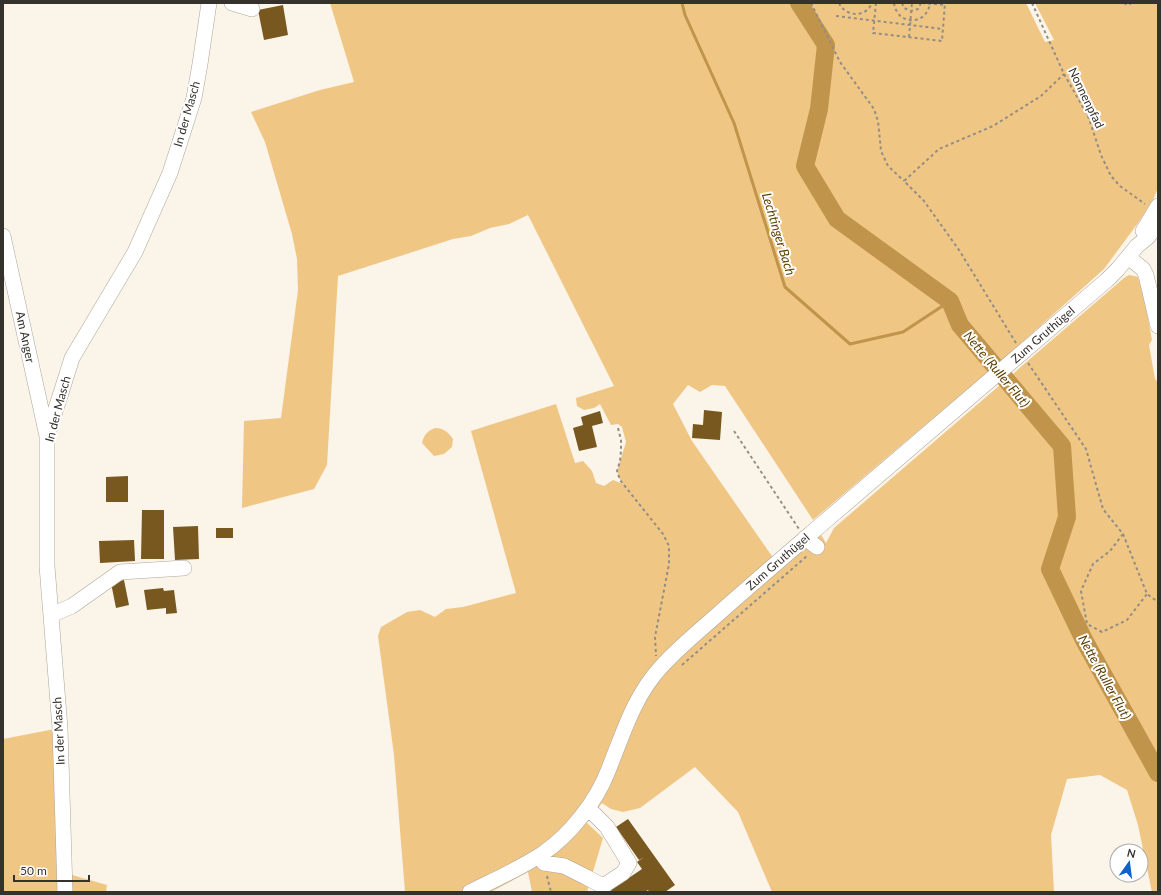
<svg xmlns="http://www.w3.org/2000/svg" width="1161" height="895" font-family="Lato,sans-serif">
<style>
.green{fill:#f0c684}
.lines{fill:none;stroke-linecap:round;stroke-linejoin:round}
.stream{stroke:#c0944b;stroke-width:3}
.river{stroke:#c0944b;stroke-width:18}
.building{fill:#78581f}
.minor-casing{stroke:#ada69c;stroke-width:16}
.path{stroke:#928e86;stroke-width:2;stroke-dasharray:3 3;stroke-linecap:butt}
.minor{stroke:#fff;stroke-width:15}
.labels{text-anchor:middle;stroke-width:4;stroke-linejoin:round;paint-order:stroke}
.street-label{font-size:12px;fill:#35322e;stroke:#fff}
.water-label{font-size:13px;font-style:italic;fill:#5d3f02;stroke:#fff}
</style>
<rect width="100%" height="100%" fill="#fbf4e9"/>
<path class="green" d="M 330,3 L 1026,3 L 1045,42 L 1054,40 L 1035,3 L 1158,3 L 1158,188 L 1153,200 L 1138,223 L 1104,269 L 1010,353 L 813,520 L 725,386 L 712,385 L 700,392 L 688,385 L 673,404 L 692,441 L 776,562 L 817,528 L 826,543 L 834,528 L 1124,278 L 1129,275 L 1138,277 L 1144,297 L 1152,340 L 1149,345 L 1155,379 L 1158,382 L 1158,892 L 1152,892 L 1138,825 L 1127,790 L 1100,775 L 1067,779 L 1051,835 L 1054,892 L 772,892 L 738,812 L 695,767 L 640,808 L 623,812 L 611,809 L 602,803 L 587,823 L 603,838 L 587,892 L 532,892 L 528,872 L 491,892 L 405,892 L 394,755 L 378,636 L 381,627 L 407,612 L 420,610 L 435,617 L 446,609 L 463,607 L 516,593 L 471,431 L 556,404 L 575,463 L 583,461 L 592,471 L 596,483 L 604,486 L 613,480 L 623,484 L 620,480 L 617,471 L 626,442 L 622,427 L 618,424 L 611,425 L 600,404 L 594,408 L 584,410 L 577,406 L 576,398 L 614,386 L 528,215 L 509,224 L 490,228 L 471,236 L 453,239 L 338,276 L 327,465 L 314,489 L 242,508 L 244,421 L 281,418 L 298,290 L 297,259 L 292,234 L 265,142 L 251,112 L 320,90 L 354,82 Z
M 435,428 C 444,428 448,432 453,439 L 452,447 L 444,454 L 434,456 L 422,443 C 424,435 427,431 435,428 Z
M 60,728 L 65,873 L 107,885 L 106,892 L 3,892 L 3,739 Z"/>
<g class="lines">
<path class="stream" d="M 682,3 L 685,15 L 734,123 L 785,287 L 850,344 L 903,332 L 950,301"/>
<path class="river" d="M 799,3 L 826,45 L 819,109 L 805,166 L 837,219 L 950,301 L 960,325 L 1062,446 L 1067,517 L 1050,569 L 1084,640 L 1158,773"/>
</g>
<path class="building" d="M 283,5 L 288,35 L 264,40 L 258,10 Z
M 704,410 L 722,412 L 720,440 L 692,438 L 693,424 L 703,425 Z
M 600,411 L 603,423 L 592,426 L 597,447 L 579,451 L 573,428 L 583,425 L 581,417 Z
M 128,476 L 128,502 L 106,502 L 106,477 Z
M 142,510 L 164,510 L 164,559 L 141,559 Z
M 198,526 L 199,559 L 175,560 L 173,527 Z
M 216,528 L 233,528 L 233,538 L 216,538 Z
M 134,540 L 135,561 L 100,563 L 99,541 Z
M 124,580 L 129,605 L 116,608 L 111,583 Z
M 163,588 L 164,591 L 174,590 L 177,613 L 166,614 L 166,608 L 147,610 L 144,590 Z
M 628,819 L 675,885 L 665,892 L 649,892 L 648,890 L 645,892 L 612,892 L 611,890 L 642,869 L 637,862 L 644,857 L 639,860 L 616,827 Z"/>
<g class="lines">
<g class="minor-casing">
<path id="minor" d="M 232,3 L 252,9
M 1143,231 L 1158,206
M 3,236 L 47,436
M 1128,257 L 1143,269 L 1146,275 L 1158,326
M 805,538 L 817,547
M 51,615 L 72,606 L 120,572 L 184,568
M 544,863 L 564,866 L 586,877 L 603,886 L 623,873 L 629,863 L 607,827 L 588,808
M 65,892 L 60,728 L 47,566 L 47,437 L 72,358 L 135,252 L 170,173 L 194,98 L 200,64 L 209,3
M 470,892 C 494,880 519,869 542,854 C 570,835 596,802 608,771 C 623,734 634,696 661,667 C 678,648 698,632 717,615 C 752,584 787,554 823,523 C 917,442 1012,361 1107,280 L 1118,269 L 1137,246 L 1148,237 L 1158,223"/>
</g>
<path class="path" d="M 811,3 L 840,62 L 874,109 L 878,121 L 881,151 L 888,166 L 904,181
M 839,3 C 845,17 866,18 872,3
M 876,3 L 873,33 L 942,41 L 945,3
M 894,3 C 897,26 927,26 930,3
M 902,3 L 904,8 L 911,11 L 918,9 L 921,3
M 922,3 L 945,5
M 1032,3 L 1064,74 L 1088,116 L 1101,155 L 1111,176 L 1120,186 L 1145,204
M 1124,3 L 1127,5 L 1132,3
M 836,16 L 943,29
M 909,37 L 912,3
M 1016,343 L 959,250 L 924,201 L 904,181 L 939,149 L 993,126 L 1041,96 L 1064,74
M 1028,363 L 1086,449 L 1103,509 L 1123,534 L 1147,594 L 1158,602
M 618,428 L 621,440 L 621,451 L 620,461 L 617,471 L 620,480 L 663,534 L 669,546 L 669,564 L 655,637 L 656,656
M 734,431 L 799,529
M 1123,534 L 1110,551 L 1093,564 L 1081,591 L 1087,624 L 1102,632 L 1127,620 L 1147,594
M 682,665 L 808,555
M 547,876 L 551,892"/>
<use href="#minor" class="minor"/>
</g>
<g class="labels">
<g class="street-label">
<text transform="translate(1086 98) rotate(64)" y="4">Nonnenpfad</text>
<text transform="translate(187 114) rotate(-74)" y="4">In der Masch</text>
<text transform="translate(1043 335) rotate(-41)" y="4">Zum Gruthügel</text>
<text transform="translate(25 337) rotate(78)" y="4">Am Anger</text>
<text transform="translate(58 409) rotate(-75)" y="4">In der Masch</text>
<text transform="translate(778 562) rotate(-41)" y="4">Zum Gruthügel</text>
<text transform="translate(59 731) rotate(-93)" y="4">In der Masch</text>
</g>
<g class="water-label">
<text transform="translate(779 234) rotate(73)" y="5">Lechtinger Bach</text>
<text transform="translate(997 369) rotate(50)" y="5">Nette (Ruller Flut)</text>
<text transform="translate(1105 677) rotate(61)" y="5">Nette (Ruller Flut)</text>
</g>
</g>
<rect width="1161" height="895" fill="none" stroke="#35322e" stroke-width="8"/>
<g transform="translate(1129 863) rotate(14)"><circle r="19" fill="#ffffff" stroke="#aeadab"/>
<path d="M0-3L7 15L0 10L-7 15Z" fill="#0f62cb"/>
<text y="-6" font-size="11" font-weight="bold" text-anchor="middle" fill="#35322e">N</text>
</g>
<path d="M14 875v6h75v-6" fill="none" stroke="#35322e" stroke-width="2"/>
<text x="20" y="875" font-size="12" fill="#35322e" stroke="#ffffff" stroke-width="3" paint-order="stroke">50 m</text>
</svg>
